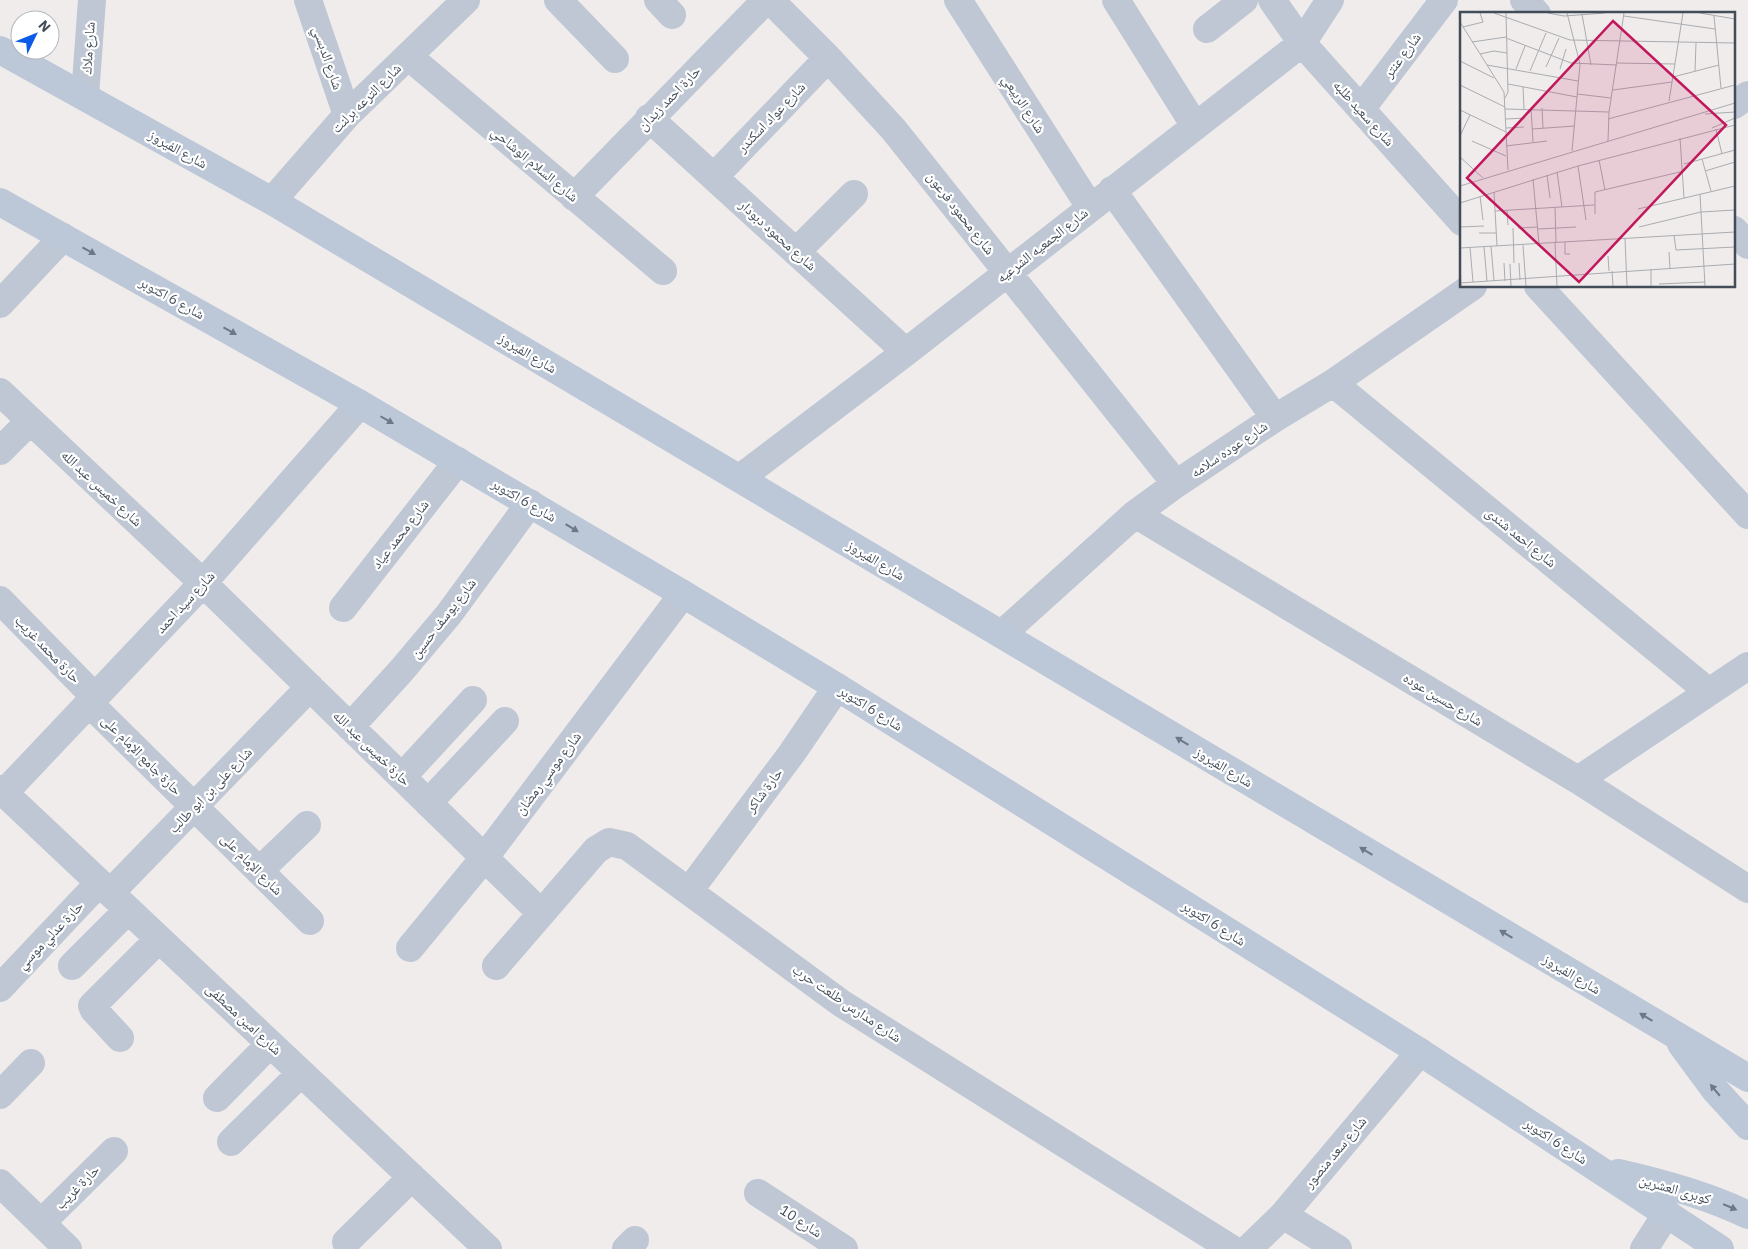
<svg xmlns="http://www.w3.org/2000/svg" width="1748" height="1249" font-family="'IBM Plex Sans','Noto Naskh Arabic',sans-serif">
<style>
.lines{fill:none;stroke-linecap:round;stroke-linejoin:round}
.minor{stroke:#bec7d3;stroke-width:28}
.secondary{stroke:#bcc7d7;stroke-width:28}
.oneway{fill:#6d7886}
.labels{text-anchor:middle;stroke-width:4.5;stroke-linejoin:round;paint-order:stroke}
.street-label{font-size:14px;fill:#434d5a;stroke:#fff}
.inset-road{fill:none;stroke:#aaacb1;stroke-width:1}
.view{fill:#c2185b;fill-opacity:0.15;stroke:#c2185b;stroke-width:2.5}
.inset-edge{fill:none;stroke:#434d5a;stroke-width:2.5}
</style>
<rect width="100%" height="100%" fill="#efeceb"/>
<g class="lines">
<path class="minor" d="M 308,0 L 347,115
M 558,0 L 615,59
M 658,0 L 672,15
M 770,0 L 828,58 L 894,130 L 1176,484
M 958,0 L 1090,207
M 1116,0 L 1195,126
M 1272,0 L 1302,43 L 1462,222
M 1524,0 L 1537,14
M 1207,29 L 1244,0
M 408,56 L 663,271
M 85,96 L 92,0
M 1734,105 L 1748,95
M 1361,109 L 1444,0
M 649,118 L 906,352
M 714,177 L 828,58
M 1112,190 L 1275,418
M 574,197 L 766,0
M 272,201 L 347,115 L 466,0
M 1734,230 L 1748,245
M 796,252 L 854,194
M 1538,286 L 1748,515
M 0,304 L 63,237
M 1333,383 L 1709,692
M 0,392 L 203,583 L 541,913
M 0,451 L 30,421
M 740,478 L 906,352 L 1302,43 L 1330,0
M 1135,514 L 1578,780 L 1748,889
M 0,600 L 95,697
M 343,608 L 458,461
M 1002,634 L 1135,514 L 1176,484 L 1275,418 L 1333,383 L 1473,286
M 90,704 L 310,921
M 350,727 L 401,671 L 449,614 L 530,503
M 402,777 L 473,700
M 1578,780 L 1748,666
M 0,789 L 488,1249
M 4,793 L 203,583 L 360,404
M 428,803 L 505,721
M 259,871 L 307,825
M 689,891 L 792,753 L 837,687
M 110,893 L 310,687
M 410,948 L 485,857 L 683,594
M 72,966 L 128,910
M 496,966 L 596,850 L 609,842 L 627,846 L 841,1003 L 1232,1249
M 0,988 L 99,883
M 120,1038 L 94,1010 L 92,1006 L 159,939
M 0,1095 L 31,1063
M 217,1098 L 270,1044
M 231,1142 L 301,1073
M 0,1183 L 68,1249
M 758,1193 L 844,1249
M 1283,1215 L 1338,1249
M 41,1223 L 114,1151
M 346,1242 L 412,1177
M 626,1249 L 635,1240
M 1248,1249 L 1283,1215 L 1420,1052
M 1644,1249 L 1667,1213"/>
<path class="secondary" d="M 0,50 L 272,201 L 1748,1078
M 0,202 L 360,404 L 683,594 L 837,687 L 1420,1052 L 1720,1249
M 1681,1044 L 1715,1090 L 1748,1126
M 1618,1173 C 1663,1183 1707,1195 1748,1215"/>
</g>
<defs><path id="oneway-solid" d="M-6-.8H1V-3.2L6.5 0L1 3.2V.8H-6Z" transform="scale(1.25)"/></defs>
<g class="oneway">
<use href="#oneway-solid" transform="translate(89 251) rotate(29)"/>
<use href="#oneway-solid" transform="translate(230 331) rotate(29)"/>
<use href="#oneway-solid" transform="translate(387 420) rotate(30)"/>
<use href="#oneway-solid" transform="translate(572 528) rotate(31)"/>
<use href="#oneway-solid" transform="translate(1182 741) rotate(-149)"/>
<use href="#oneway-solid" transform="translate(1366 851) rotate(-149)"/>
<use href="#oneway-solid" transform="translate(1506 934) rotate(-149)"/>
<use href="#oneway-solid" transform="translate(1646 1017) rotate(-149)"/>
<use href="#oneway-solid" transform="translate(1715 1090) rotate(-130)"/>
<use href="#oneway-solid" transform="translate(1730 1207) rotate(23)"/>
</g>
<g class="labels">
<g class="street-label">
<text transform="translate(88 48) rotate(-86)" y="5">شارع ملاك</text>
<text transform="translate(1402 55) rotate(-53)" y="5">شارع عنتر</text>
<text transform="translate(328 58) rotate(71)" y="5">شارع الدبسي</text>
<text transform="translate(366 98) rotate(-45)" y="5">شارع الترعه برلنت</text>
<text transform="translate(669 98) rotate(-46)" y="5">حارة احمد زيدان</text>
<text transform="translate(1024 104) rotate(57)" y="5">شارع الربيعي</text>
<text transform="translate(1364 113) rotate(48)" y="5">شارع سعيد طلبه</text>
<text transform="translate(771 117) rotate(-46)" y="5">شارع عواد اسكندر</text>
<text transform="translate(178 149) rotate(29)" y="5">شارع الفيروز</text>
<text transform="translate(535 164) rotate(40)" y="5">شارع السلام الوشاحي</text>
<text transform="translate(961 213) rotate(52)" y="5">شارع محمود فرعون</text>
<text transform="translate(778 235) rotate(42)" y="5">شارع محمود دبودار</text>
<text transform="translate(1042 245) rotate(-38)" y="5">شارع الجمعيه الشرعيه</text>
<text transform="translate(172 298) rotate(29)" y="5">شارع 6 اكتوبر</text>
<text transform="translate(528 353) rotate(31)" y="5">شارع الفيروز</text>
<text transform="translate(1229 449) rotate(-34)" y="5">شارع عوده سلامه</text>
<text transform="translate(102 488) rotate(43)" y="5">شارع خميس عبد الله</text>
<text transform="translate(524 500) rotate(30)" y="5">شارع 6 اكتوبر</text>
<text transform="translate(400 534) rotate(-52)" y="5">شارع محمد عياد</text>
<text transform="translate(1521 537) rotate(39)" y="5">شارع احمد شندى</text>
<text transform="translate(876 560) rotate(31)" y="5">شارع الفيروز</text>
<text transform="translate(185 602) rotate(-47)" y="5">شارع سيد احمد</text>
<text transform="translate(443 618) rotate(-52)" y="5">شارع يوسف حسين</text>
<text transform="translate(48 649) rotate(46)" y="5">حارة محمد غريب</text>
<text transform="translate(1443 699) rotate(31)" y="5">شارع حسين عوده</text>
<text transform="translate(871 708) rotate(32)" y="5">شارع 6 اكتوبر</text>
<text transform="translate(372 748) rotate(44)" y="5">حارة خميس عبد الله</text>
<text transform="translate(142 755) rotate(45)" y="5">حارة جامع الإمام على</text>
<text transform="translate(1224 767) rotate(31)" y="5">شارع الفيروز</text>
<text transform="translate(548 773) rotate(-53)" y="5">شارع موسي رمضان</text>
<text transform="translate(210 790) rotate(-46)" y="5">شارع على بن ابو طالب</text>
<text transform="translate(764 790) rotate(-53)" y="5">حارة شاكر</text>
<text transform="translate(252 864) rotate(45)" y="5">شارع الإمام على</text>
<text transform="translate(1214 923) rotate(32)" y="5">شارع 6 اكتوبر</text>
<text transform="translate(50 935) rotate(-46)" y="5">حارة عدلي موسي</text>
<text transform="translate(1572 974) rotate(31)" y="5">شارع الفيروز</text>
<text transform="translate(847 1003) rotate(34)" y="5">شارع مدارس طلعت حرب</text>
<text transform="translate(244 1019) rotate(43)" y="5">شارع امين مصطفى</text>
<text transform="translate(1556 1141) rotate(33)" y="5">شارع 6 اكتوبر</text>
<text transform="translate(1335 1152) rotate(-50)" y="5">شارع سعد منصور</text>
<text transform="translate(77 1187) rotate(-45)" y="5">حارة غريب</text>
<text transform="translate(1675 1189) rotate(16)" y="5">كوبرى العشرين</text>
<text transform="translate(801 1221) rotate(33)" y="5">شارع 10</text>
</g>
</g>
<g transform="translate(1460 12)">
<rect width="275" height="275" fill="#efeceb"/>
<path class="inset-road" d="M 34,1 L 110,28 L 275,31M 88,1 L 104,4 L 145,1M 107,1 L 120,52 L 112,139M 240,1 L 275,7M 122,2 L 131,53M 164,4 L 255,17M 254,4 L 261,76M 0,10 L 44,80 L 48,158M 3,15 L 23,10 L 20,1M 46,26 L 111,51 L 157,53M 12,30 L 46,25M 20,42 L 34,39 L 47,41M 0,49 L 34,66M 157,51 L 215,52M 27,53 L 118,69M 86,55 L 99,26M 56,57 L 65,34M 100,57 L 106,37M 70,59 L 86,21M 235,59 L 236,31M 213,65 L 259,53M 48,72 L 117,85M 0,73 L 45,95M 63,75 L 64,97M 153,78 L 212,70M 117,82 L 151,86M 45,86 L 48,80 L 46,1M 209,89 L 223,1M 71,96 L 73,130M 82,96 L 83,116M 45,97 L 149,100M 0,98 L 46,120M 245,102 L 275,100M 46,107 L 65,106M 148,107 L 275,73M 46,116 L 64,115M 252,116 L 275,106M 72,117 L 115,114M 256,117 L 262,142M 0,124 L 10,103M 220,126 L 224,186M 12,129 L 46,144M 148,129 L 149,100 L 164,1M 46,134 L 87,129M 0,145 L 23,166M 242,147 L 251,179M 139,148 L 145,178M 224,152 L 275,138M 118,154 L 126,208M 245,159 L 275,150M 97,160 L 102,195M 87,163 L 90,186M 73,167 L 79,232M 0,174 L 275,91M 34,180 L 37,234M 240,182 L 245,274M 20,184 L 23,208M 0,191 L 118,154 L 275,113M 95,195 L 96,231M 178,197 L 275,174M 47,198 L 48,213M 35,199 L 134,193M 135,202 L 135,180 L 224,159M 0,215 L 24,214M 179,215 L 241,200 L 275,198M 53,216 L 54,251M 58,216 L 78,215M 78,217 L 116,215M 19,221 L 36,221M 214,223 L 216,238 L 275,235M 165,226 L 167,274M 105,230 L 105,242 L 110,242M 95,231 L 97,274M 63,233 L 66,274M 31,234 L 34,269M 10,235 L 13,270M 24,235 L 27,269M 0,236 L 275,220M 209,240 L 210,256M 148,244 L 149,259M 44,251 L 45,269M 59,251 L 60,268M 0,252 L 1,274M 50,252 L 51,274M 191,257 L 191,274M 152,259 L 153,274M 0,271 L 275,252M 199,272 L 245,270"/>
<path class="view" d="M 153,9 L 266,113 L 119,270 L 7,166 Z"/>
<rect width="275" height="275" class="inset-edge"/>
</g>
<g transform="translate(35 35) rotate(47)"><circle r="24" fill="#ffffff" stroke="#b4b8bd"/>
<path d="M0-4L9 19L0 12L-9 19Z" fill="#0c5be8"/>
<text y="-8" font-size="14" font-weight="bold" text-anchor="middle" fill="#434d5a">N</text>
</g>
</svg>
